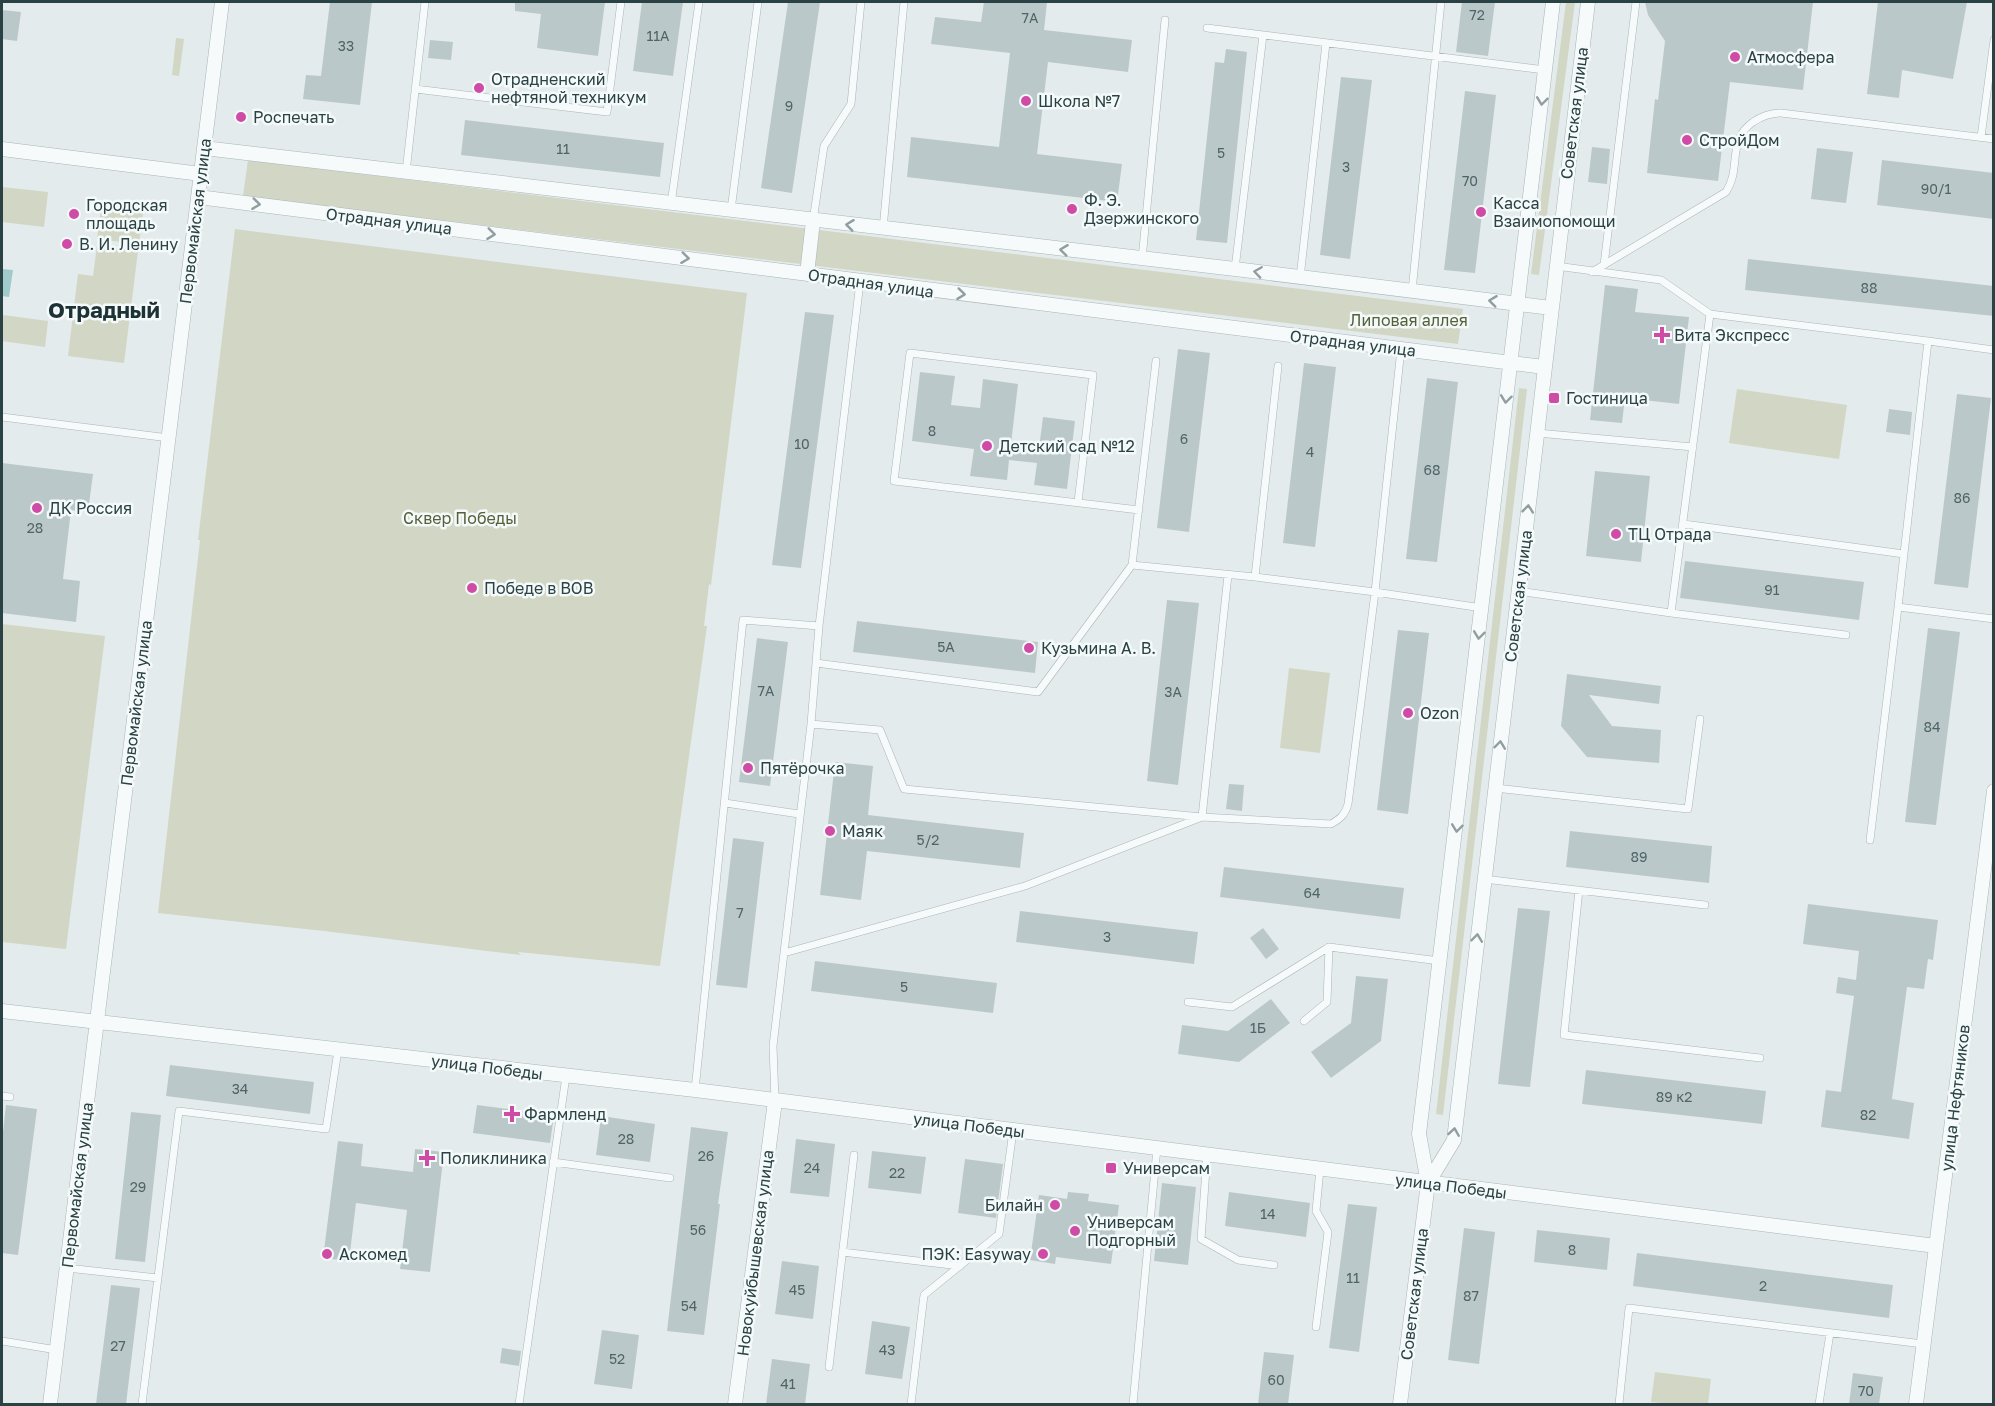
<svg xmlns="http://www.w3.org/2000/svg" width="1995" height="1406" font-family="'Golos Text',sans-serif">
<style>
.green{fill:#d2d6c5}
.water{fill:#a0cbca}
.building{fill:#bbc8ca}
.lines{fill:none;stroke-linecap:round;stroke-linejoin:round}
.lane-casing{stroke:#a9b5b7;stroke-width:8}
.street-casing{stroke:#a9b5b7;stroke-width:15}
.lane{stroke:#f7fafa;stroke-width:7}
.street{stroke:#f7fafa;stroke-width:14}
.oneway{stroke:#919ea0}
.poi-dot{fill:#cf4ba5;stroke:#f4f9f9;stroke-width:2}
.labels{text-anchor:middle;stroke-width:5;stroke-linejoin:round;paint-order:stroke}
.number-label{font-size:14px;fill:#4f6466}
.poi-label{font-size:16px;fill:#2b4245;stroke:#f4f9f9;text-anchor:start}
.street-label{font-size:16px;fill:#2b4245;stroke:#f4f9f9}
.park-label{font-size:16px;fill:#556039;stroke:#f4f9f9}
.district-label{font-size:22px;font-weight:bold;fill:#1d3236;stroke:#f4f9f9}
</style>
<rect width="100%" height="100%" fill="#e4ebec"/>
<path class="green" d="M 1566,2 L 1575,2 L 1539,275 L 1531,274 Z
M 176,38 L 184,39 L 179,76 L 172,75 Z
M 248,160 L 1463,309 L 1458,344 L 243,196 Z
M 2,187 L 48,192 L 44,227 L 2,222 Z
M 102,200 L 144,205 L 139,244 L 97,239 Z
M 235,229 L 747,293 L 711,585 L 709,584 L 704,626 L 707,626 L 660,966 L 518,952 L 521,955 L 324,931 L 158,913 L 200,540 L 198,540 Z
M 97,246 L 138,251 L 124,363 L 68,356 L 78,274 L 93,276 Z
M 3,315 L 48,321 L 45,347 L 2,341 Z
M 1519,388 L 1527,389 L 1443,1115 L 1436,1114 Z
M 1737,389 L 1847,405 L 1839,459 L 1729,443 Z
M 2,624 L 105,636 L 66,949 L 2,942 Z
M 1289,668 L 1330,673 L 1320,753 L 1280,748 Z
M 1655,1372 L 1711,1379 L 1708,1404 L 1671,1404 L 1651,1402 Z"/>
<path class="water" d="M 2,269 L 13,270 L 9,297 L 2,296 Z"/>
<path class="building" d="M 330,2 L 372,2 L 360,105 L 303,99 L 306,75 L 321,76 Z
M 515,2 L 605,2 L 598,56 L 537,48 L 541,14 L 515,11 Z
M 642,2 L 683,2 L 673,76 L 633,71 Z
M 788,2 L 820,2 L 792,193 L 761,188 Z
M 984,2 L 1047,2 L 1044,30 L 1132,40 L 1128,72 L 1048,62 L 1037,154 L 1122,164 L 1117,202 L 907,177 L 911,137 L 999,147 L 1010,53 L 931,44 L 935,17 L 981,22 Z
M 1462,2 L 1495,2 L 1488,56 L 1456,52 Z
M 1645,2 L 1813,2 L 1803,90 L 1730,82 L 1718,181 L 1647,173 L 1655,99 L 1658,100 L 1665,41 L 1648,15 Z
M 1878,2 L 1967,2 L 1953,79 L 1902,70 L 1899,98 L 1867,94 Z
M 2,10 L 21,12 L 17,41 L 2,39 Z
M 430,40 L 453,42 L 451,60 L 428,58 Z
M 1226,49 L 1247,52 L 1227,243 L 1196,240 L 1215,62 L 1224,63 Z
M 1341,77 L 1372,80 L 1350,259 L 1320,255 Z
M 1465,91 L 1496,95 L 1475,273 L 1444,270 Z
M 465,120 L 664,143 L 660,177 L 461,155 Z
M 1592,147 L 1610,149 L 1607,184 L 1588,182 Z
M 1817,148 L 1853,152 L 1846,203 L 1811,199 Z
M 1882,160 L 1994,173 L 1994,219 L 1877,205 Z
M 1748,259 L 1994,286 L 1994,316 L 1745,290 Z
M 1605,285 L 1638,289 L 1635,312 L 1689,317 L 1679,404 L 1625,398 L 1622,423 L 1590,420 Z
M 805,312 L 834,315 L 801,568 L 772,565 Z
M 1178,349 L 1210,353 L 1189,532 L 1157,528 Z
M 1304,363 L 1336,367 L 1315,547 L 1283,543 Z
M 920,372 L 955,376 L 951,405 L 980,408 L 983,379 L 1018,384 L 1011,444 L 1039,448 L 1043,417 L 1075,421 L 1067,489 L 1034,485 L 1037,463 L 1009,460 L 1007,480 L 970,476 L 974,449 L 912,441 Z
M 1427,378 L 1458,382 L 1437,562 L 1406,559 Z
M 1957,394 L 1991,398 L 1968,588 L 1934,584 Z
M 1889,409 L 1912,412 L 1910,435 L 1886,432 Z
M 2,463 L 93,474 L 88,512 L 71,510 L 63,579 L 80,581 L 76,622 L 2,613 Z
M 1595,471 L 1650,476 L 1641,562 L 1586,556 Z
M 1685,561 L 1864,582 L 1859,620 L 1680,598 Z
M 1167,600 L 1199,603 L 1178,785 L 1147,781 Z
M 857,621 L 1038,642 L 1035,673 L 853,652 Z
M 1928,628 L 1960,632 L 1936,825 L 1905,822 Z
M 1398,630 L 1429,633 L 1408,814 L 1377,810 Z
M 757,638 L 788,642 L 770,786 L 739,782 Z
M 1567,674 L 1661,686 L 1659,704 L 1589,695 L 1612,726 L 1661,730 L 1659,763 L 1587,757 L 1561,726 Z
M 835,762 L 873,766 L 868,815 L 1024,833 L 1020,868 L 867,851 L 861,900 L 820,895 Z
M 1229,784 L 1244,785 L 1242,811 L 1226,809 Z
M 1570,831 L 1712,846 L 1709,883 L 1566,867 Z
M 733,838 L 764,842 L 747,988 L 716,985 Z
M 1224,867 L 1404,888 L 1400,919 L 1220,897 Z
M 1808,904 L 1938,920 L 1933,960 L 1928,959 L 1924,989 L 1907,987 L 1892,1099 L 1914,1103 L 1909,1139 L 1821,1127 L 1826,1090 L 1841,1092 L 1854,996 L 1836,993 L 1838,977 L 1856,980 L 1859,951 L 1803,944 Z
M 1518,908 L 1550,911 L 1530,1087 L 1498,1084 Z
M 1020,911 L 1198,932 L 1194,964 L 1016,942 Z
M 1263,928 L 1279,949 L 1266,959 L 1250,938 Z
M 815,961 L 997,983 L 993,1013 L 811,991 Z
M 1356,976 L 1388,979 L 1381,1041 L 1331,1078 L 1311,1052 L 1351,1023 Z
M 1271,999 L 1290,1023 L 1239,1062 L 1178,1054 L 1182,1025 L 1228,1031 Z
M 170,1065 L 314,1082 L 310,1114 L 166,1096 Z
M 1586,1070 L 1766,1091 L 1762,1124 L 1582,1104 Z
M 6,1105 L 37,1109 L 18,1255 L 2,1253 L 2,1141 Z
M 477,1105 L 554,1115 L 550,1143 L 473,1133 Z
M 131,1112 L 161,1115 L 145,1262 L 115,1259 Z
M 601,1116 L 655,1124 L 650,1162 L 596,1155 Z
M 691,1127 L 728,1132 L 718,1204 L 720,1204 L 704,1335 L 667,1331 Z
M 796,1139 L 835,1144 L 829,1197 L 790,1193 Z
M 338,1141 L 363,1144 L 361,1166 L 413,1172 L 415,1149 L 444,1152 L 430,1272 L 400,1269 L 407,1210 L 356,1203 L 349,1261 L 323,1258 Z
M 872,1151 L 926,1157 L 921,1194 L 868,1188 Z
M 965,1159 L 1003,1164 L 996,1218 L 958,1213 Z
M 1162,1183 L 1196,1187 L 1188,1265 L 1154,1261 Z
M 1068,1192 L 1089,1194 L 1088,1201 L 1119,1205 L 1111,1264 L 1056,1257 L 1055,1264 L 1030,1260 L 1039,1195 L 1067,1199 Z
M 1229,1192 L 1310,1203 L 1306,1237 L 1225,1226 Z
M 1348,1204 L 1377,1207 L 1359,1352 L 1329,1348 Z
M 1464,1228 L 1495,1232 L 1479,1364 L 1448,1360 Z
M 1537,1230 L 1610,1238 L 1607,1270 L 1534,1262 Z
M 1637,1253 L 1893,1285 L 1889,1318 L 1633,1286 Z
M 782,1261 L 819,1266 L 813,1319 L 775,1314 Z
M 111,1285 L 140,1288 L 126,1404 L 96,1404 Z
M 872,1321 L 910,1327 L 902,1379 L 865,1374 Z
M 602,1330 L 639,1335 L 632,1389 L 594,1384 Z
M 502,1348 L 521,1351 L 519,1366 L 500,1363 Z
M 1264,1352 L 1294,1355 L 1288,1404 L 1258,1404 Z
M 772,1359 L 810,1364 L 805,1404 L 766,1404 Z
M 1853,1373 L 1883,1377 L 1879,1404 L 1849,1404 Z"/>
<g class="lines">
<g class="lane-casing">
<path id="lane" d="M 1207,28 L 1545,70
M 415,89 L 607,112 L 621,2
M 1981,137 L 1994,40
M 406,172 L 425,2
M 671,204 L 699,2
M 731,210 L 758,2
M 813,221 L 824,146 L 851,104 L 861,2
M 883,229 L 904,2
M 1142,259 L 1165,20
M 1604,265 L 1636,2
M 1556,266 L 1661,280 L 1710,314 L 1928,341 L 1898,607 L 1994,619
M 1235,269 L 1263,35
M 1592,272 L 1726,192 C 1742,168 1726,141 1753,122 C 1762,116 1770,113 1781,113 L 1994,139
M 1300,278 L 1326,43
M 1412,291 L 1441,2
M 1928,341 L 1994,350
M 2,417 L 169,438
M 1537,433 L 1693,447
M 1078,502 L 1093,375 L 910,353 L 894,481 L 1139,510
M 1684,524 L 1904,554
M 1132,565 L 1156,361
M 1255,577 L 1278,366
M 1518,591 L 1671,613 L 1710,314
M 1671,613 L 1846,635
M 816,663 L 1038,692 L 1132,565 L 1255,577 L 1375,592 L 1401,349
M 811,724 L 880,730 L 904,789 L 1202,817 L 1228,575
M 1495,788 L 1688,809 L 1700,719
M 725,803 L 799,814
M 1870,840 L 1898,607
M 1484,879 L 1705,905
M 1579,890 L 1564,1035 L 1760,1058
M 784,953 L 1025,886 L 1202,817 L 1331,824 C 1340,819 1345,815 1348,804 L 1375,592 L 1482,608
M 1188,1002 L 1232,1007 L 1329,947 L 1440,961
M 1304,1021 L 1327,1002 L 1329,947
M 695,1090 L 743,620 L 819,626
M 2,1096 L 10,1097
M 775,1101 L 773,1046 L 811,724 L 819,626 L 860,282
M 1207,1155 L 1201,1239 L 1238,1260 L 1274,1265
M 553,1162 L 670,1178
M 842,1252 L 960,1266
M 67,1268 L 158,1278
M 1316,1327 L 1328,1232 L 1316,1211 L 1320,1169
M 2,1341 L 57,1350
M 829,1367 L 854,1155
M 142,1404 L 179,1111 L 326,1129 L 338,1050
M 519,1404 L 566,1076
M 911,1404 L 924,1295 L 999,1234 L 1013,1131
M 1133,1404 L 1157,1148
M 1619,1404 L 1629,1308 L 1923,1344
M 1819,1404 L 1830,1333"/>
</g>
<g class="street-casing">
<path id="street" d="M 204,148 L 1235,269 L 1551,308
M 2,149 L 201,174
M 198,197 L 1544,367
M 807,274 L 813,221
M 2,1011 L 695,1090 L 1936,1246
M 1428,1183 L 1454,1140 L 1588,2
M 50,1404 L 222,2
M 735,1404 L 775,1101
M 1400,1404 L 1428,1183 L 1419,1134 L 1553,2
M 1916,1404 L 1994,791"/>
</g>
<use href="#lane" class="lane"/>
<use href="#street" class="street"/>
</g>
<defs><path id="oneway-chevron" d="M-2-3.5L2.5 0L-2 3.5" fill="none" stroke-width="1.6" stroke-linecap="round" stroke-linejoin="round" transform="scale(1.5)"/></defs>
<g class="oneway">
<use href="#oneway-chevron" transform="translate(1542 101) rotate(97)"/>
<use href="#oneway-chevron" transform="translate(256 204) rotate(7)"/>
<use href="#oneway-chevron" transform="translate(850 225) rotate(-173)"/>
<use href="#oneway-chevron" transform="translate(491 234) rotate(7)"/>
<use href="#oneway-chevron" transform="translate(1064 250) rotate(-173)"/>
<use href="#oneway-chevron" transform="translate(685 258) rotate(7)"/>
<use href="#oneway-chevron" transform="translate(1258 272) rotate(-172)"/>
<use href="#oneway-chevron" transform="translate(961 294) rotate(7)"/>
<use href="#oneway-chevron" transform="translate(1493 301) rotate(-173)"/>
<use href="#oneway-chevron" transform="translate(1506 399) rotate(97)"/>
<use href="#oneway-chevron" transform="translate(1528 509) rotate(-84)"/>
<use href="#oneway-chevron" transform="translate(1479 635) rotate(97)"/>
<use href="#oneway-chevron" transform="translate(1500 745) rotate(-83)"/>
<use href="#oneway-chevron" transform="translate(1457 828) rotate(97)"/>
<use href="#oneway-chevron" transform="translate(1477 938) rotate(-83)"/>
<use href="#oneway-chevron" transform="translate(1454 1132) rotate(-81)"/>
</g>
<g class="poi-dot">
<circle cx="1735" cy="57" r="6"/>
<circle cx="479" cy="88" r="6"/>
<circle cx="1026" cy="101" r="6"/>
<circle cx="241" cy="117" r="6"/>
<circle cx="1687" cy="140" r="6"/>
<circle cx="1072" cy="209" r="6"/>
<circle cx="1481" cy="212" r="6"/>
<circle cx="74" cy="214" r="6"/>
<circle cx="67" cy="244" r="6"/>
<path d="M1659 326h6v6h6v6h-6v6h-6v-6h-6v-6h6z"/>
<rect x="1548" y="392" width="12" height="12" rx="3"/>
<circle cx="987" cy="446" r="6"/>
<circle cx="37" cy="508" r="6"/>
<circle cx="1616" cy="534" r="6"/>
<circle cx="472" cy="588" r="6"/>
<circle cx="1029" cy="648" r="6"/>
<circle cx="1408" cy="713" r="6"/>
<circle cx="748" cy="768" r="6"/>
<circle cx="830" cy="831" r="6"/>
<path d="M509 1105h6v6h6v6h-6v6h-6v-6h-6v-6h6z"/>
<path d="M424 1149h6v6h6v6h-6v6h-6v-6h-6v-6h6z"/>
<rect x="1105" y="1162" width="12" height="12" rx="3"/>
<circle cx="1055" cy="1205" r="6"/>
<circle cx="1075" cy="1231" r="6"/>
<circle cx="327" cy="1254" r="6"/>
<circle cx="1043" cy="1254" r="6"/>
</g>
<g class="labels">
<g class="number-label">
<text x="1477" y="20">72</text>
<text x="1030" y="23">7А</text>
<text x="658" y="41">11А</text>
<text x="346" y="51">33</text>
<text x="789" y="111">9</text>
<text x="563" y="154">11</text>
<text x="1221" y="158">5</text>
<text x="1346" y="172">3</text>
<text x="1470" y="186">70</text>
<text x="1936" y="194">90/1</text>
<text x="1869" y="293">88</text>
<text x="932" y="436">8</text>
<text x="1184" y="444">6</text>
<text x="802" y="449">10</text>
<text x="1310" y="457">4</text>
<text x="1432" y="475">68</text>
<text x="1962" y="503">86</text>
<text x="35" y="533">28</text>
<text x="1772" y="595">91</text>
<text x="946" y="652">5А</text>
<text x="766" y="696">7А</text>
<text x="1173" y="697">3А</text>
<text x="1932" y="732">84</text>
<text x="928" y="845">5/2</text>
<text x="1639" y="862">89</text>
<text x="1312" y="898">64</text>
<text x="740" y="918">7</text>
<text x="1107" y="942">3</text>
<text x="904" y="992">5</text>
<text x="1258" y="1033">1Б</text>
<text x="240" y="1094">34</text>
<text x="1674" y="1102">89 к2</text>
<text x="1868" y="1120">82</text>
<text x="626" y="1144">28</text>
<text x="706" y="1161">26</text>
<text x="812" y="1173">24</text>
<text x="897" y="1178">22</text>
<text x="138" y="1192">29</text>
<text x="1268" y="1219">14</text>
<text x="698" y="1235">56</text>
<text x="1572" y="1255">8</text>
<text x="1353" y="1283">11</text>
<text x="1763" y="1291">2</text>
<text x="797" y="1295">45</text>
<text x="1471" y="1301">87</text>
<text x="689" y="1311">54</text>
<text x="118" y="1351">27</text>
<text x="887" y="1355">43</text>
<text x="617" y="1364">52</text>
<text x="1276" y="1385">60</text>
<text x="788" y="1389">41</text>
<text x="1866" y="1396">70</text>
</g>
<g class="poi-label">
<text x="1747" y="63">Атмосфера</text>
<text x="491" y="85">Отрадненский<tspan x="491" dy="18">нефтяной техникум</tspan></text>
<text x="1038" y="107">Школа №7</text>
<text x="253" y="123">Роспечать</text>
<text x="1699" y="146">СтройДом</text>
<text x="1084" y="206">Ф. Э.<tspan x="1084" dy="18">Дзержинского</tspan></text>
<text x="1493" y="209">Касса<tspan x="1493" dy="18">Взаимопомощи</tspan></text>
<text x="86" y="211">Городская<tspan x="86" dy="18">площадь</tspan></text>
<text x="79" y="250">В. И. Ленину</text>
<text x="1674" y="341">Вита Экспресс</text>
<text x="1566" y="404">Гостиница</text>
<text x="999" y="452">Детский сад №12</text>
<text x="49" y="514">ДК Россия</text>
<text x="1628" y="540">ТЦ Отрада</text>
<text x="484" y="594">Победе в ВОВ</text>
<text x="1041" y="654">Кузьмина А. В.</text>
<text x="1420" y="719">Ozon</text>
<text x="760" y="774">Пятёрочка</text>
<text x="842" y="837">Маяк</text>
<text x="524" y="1120">Фармленд</text>
<text x="440" y="1164">Поликлиника</text>
<text x="1123" y="1174">Универсам</text>
<text x="1043" y="1211" text-anchor="end">Билайн</text>
<text x="1087" y="1228">Универсам<tspan x="1087" dy="18">Подгорный</tspan></text>
<text x="339" y="1260">Аскомед</text>
<text x="1031" y="1260" text-anchor="end">ПЭК: Easyway</text>
</g>
<g class="street-label">
<text transform="translate(1574 113) rotate(-83)" y="6">Советская улица</text>
<text transform="translate(195 221) rotate(-83)" y="6">Первомайская улица</text>
<text transform="translate(389 221) rotate(7)" y="6">Отрадная улица</text>
<text transform="translate(871 283) rotate(8)" y="6">Отрадная улица</text>
<text transform="translate(1353 343) rotate(7)" y="6">Отрадная улица</text>
<text transform="translate(1518 596) rotate(-83)" y="6">Советская улица</text>
<text transform="translate(136 703) rotate(-83)" y="6">Первомайская улица</text>
<text transform="translate(487 1067) rotate(7)" y="6">улица Победы</text>
<text transform="translate(1955 1098) rotate(-83)" y="6">улица Нефтяников</text>
<text transform="translate(969 1125) rotate(7)" y="6">улица Победы</text>
<text transform="translate(77 1185) rotate(-83)" y="6">Первомайская улица</text>
<text transform="translate(1451 1186) rotate(7)" y="6">улица Победы</text>
<text transform="translate(755 1253) rotate(-83)" y="6">Новокуйбышевская улица</text>
<text transform="translate(1414 1294) rotate(-83)" y="6">Советская улица</text>
</g>
<g class="park-label">
<text x="1409" y="326">Липовая аллея</text>
<text x="460" y="524">Сквер Победы</text>
</g>
<g class="district-label">
<text x="104" y="318">Отрадный</text>
</g>
</g>
<rect width="1995" height="1406" fill="none" stroke="#2b4245" stroke-width="6"/>
</svg>
